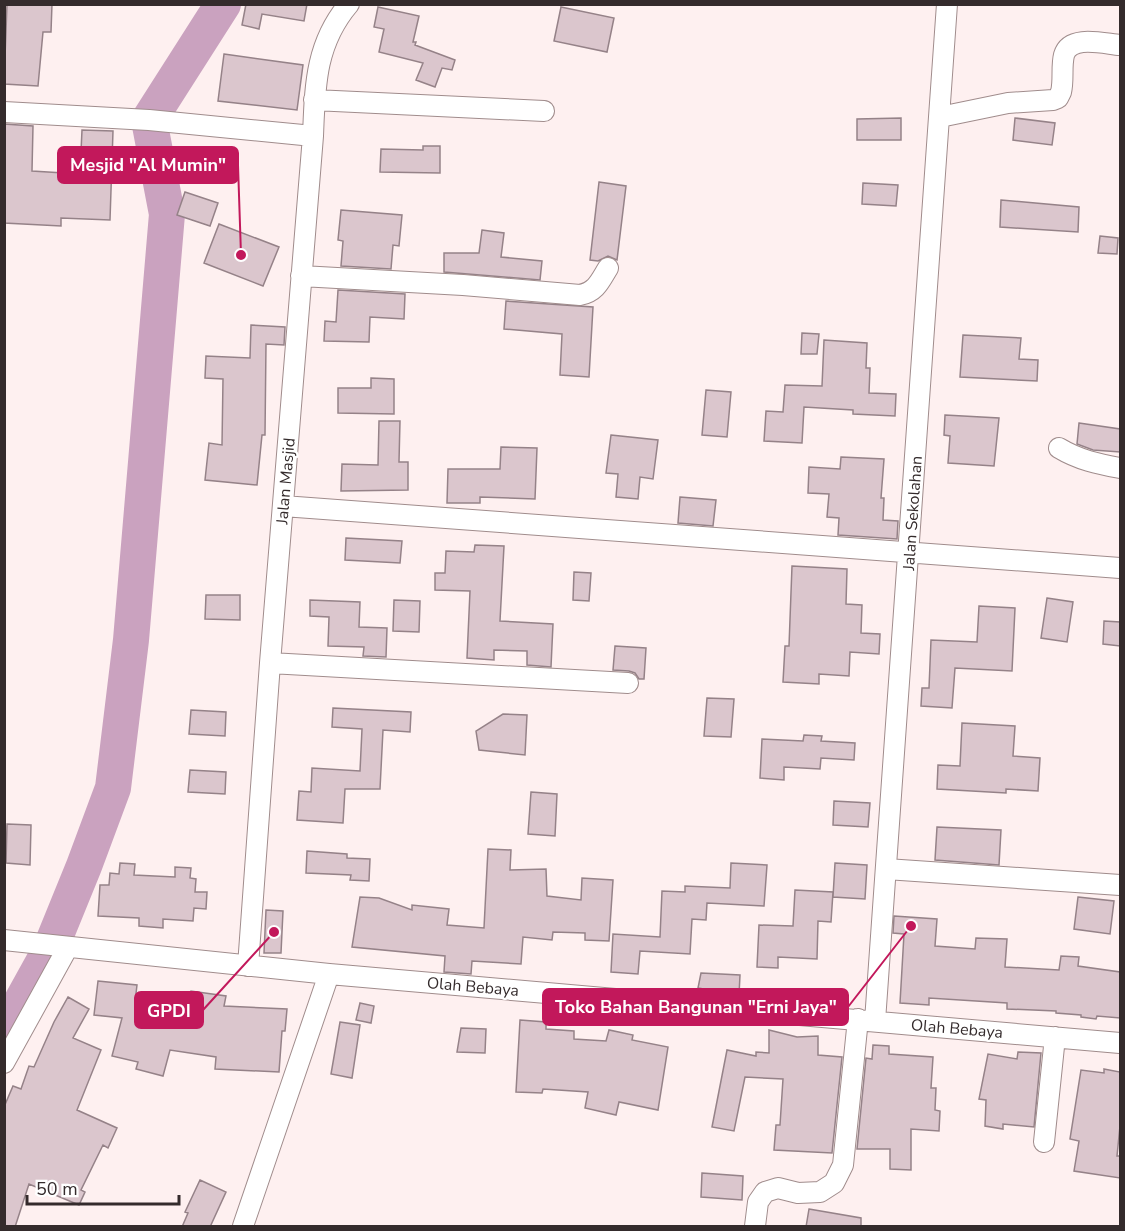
<svg xmlns="http://www.w3.org/2000/svg" width="1125" height="1231" font-family="'Nunito Sans',sans-serif">
<style>
.lines{fill:none;stroke-linecap:round;stroke-linejoin:round}
.river{stroke:#caa2bf;stroke-width:36}
.building{fill:#dbc6cd;stroke:#958288;stroke-width:1.5}
.street-casing{stroke:#a08c8c;stroke-width:22}
.street{stroke:#fff;stroke-width:20}
.labels{text-anchor:middle;stroke-width:4.5;stroke-linejoin:round;paint-order:stroke}
.street-label{font-size:16px;fill:#342b2c;stroke:#fff}
.leader{fill:none;stroke:#c2185b;stroke-width:2}
.callout-dot{fill:#c2185b;stroke:#fff;stroke-width:2}
.callout{fill:#c2185b;stroke:#c2185b;stroke-width:2}
.callout-label{font-size:18px;text-anchor:middle;font-weight:bold;fill:#fff}
</style>
<rect width="100%" height="100%" fill="#fef0f0"/>
<g class="lines">
<path class="river" d="M 4,1038 L 18,1008 L 49,952 L 84,866 L 113,788 L 131,640 L 167,214 L 149,120 L 223,4"/>
</g>
<path class="building" d="M 7,4 L 52,4 L 51,32 L 43,32 L 38,86 L 4,84 Z
M 246,4 L 307,4 L 304,21 L 262,14 L 259,29 L 242,25 Z
M 378,7 L 419,16 L 413,42 L 416,42 L 415,45 L 455,60 L 452,70 L 442,68 L 435,87 L 416,80 L 423,63 L 379,52 L 384,29 L 374,27 Z
M 561,7 L 614,18 L 607,52 L 554,41 Z
M 224,54 L 303,65 L 297,110 L 218,101 Z
M 901,118 L 901,140 L 857,140 L 857,119 Z
M 1015,118 L 1055,123 L 1052,145 L 1013,140 Z
M 4,124 L 33,126 L 32,171 L 80,174 L 82,130 L 113,131 L 110,220 L 61,218 L 61,226 L 4,223 Z
M 423,146 L 440,146 L 440,173 L 380,172 L 381,149 L 423,150 Z
M 599,182 L 626,186 L 617,260 L 608,256 L 598,261 L 590,260 Z
M 863,183 L 898,185 L 896,206 L 862,204 Z
M 185,192 L 218,203 L 210,226 L 177,215 Z
M 1001,200 L 1079,207 L 1078,232 L 1000,227 Z
M 341,210 L 402,215 L 399,246 L 393,245 L 391,269 L 341,266 L 343,241 L 338,240 Z
M 219,224 L 279,247 L 263,286 L 204,263 Z
M 482,230 L 504,233 L 501,257 L 542,261 L 540,280 L 444,272 L 444,253 L 479,253 Z
M 1100,236 L 1118,238 L 1117,254 L 1098,253 Z
M 338,290 L 405,294 L 404,319 L 370,317 L 369,342 L 324,341 L 325,321 L 336,322 Z
M 506,301 L 593,307 L 589,377 L 560,375 L 562,334 L 504,329 Z
M 251,325 L 285,327 L 284,345 L 266,344 L 265,435 L 262,435 L 257,485 L 205,480 L 209,443 L 222,445 L 223,379 L 205,378 L 206,356 L 250,358 Z
M 802,333 L 819,334 L 817,354 L 801,354 Z
M 963,335 L 1021,338 L 1019,359 L 1038,360 L 1037,381 L 960,377 Z
M 824,340 L 867,343 L 866,368 L 870,368 L 869,393 L 896,394 L 895,416 L 853,414 L 853,410 L 804,407 L 802,443 L 764,441 L 766,411 L 783,412 L 785,385 L 822,386 Z
M 371,378 L 394,379 L 394,414 L 338,413 L 338,388 L 371,388 Z
M 706,390 L 731,392 L 727,437 L 702,435 Z
M 945,415 L 999,418 L 994,466 L 948,463 L 950,436 L 944,435 Z
M 379,421 L 400,421 L 399,462 L 408,462 L 408,490 L 341,491 L 342,464 L 378,465 Z
M 1079,423 L 1120,429 L 1120,452 L 1093,450 L 1077,444 Z
M 611,435 L 658,440 L 653,479 L 640,477 L 638,499 L 616,497 L 618,474 L 606,473 Z
M 501,447 L 537,448 L 535,499 L 480,497 L 480,503 L 447,503 L 448,469 L 500,469 Z
M 841,457 L 884,459 L 881,498 L 884,498 L 883,520 L 898,521 L 897,539 L 838,535 L 839,518 L 827,517 L 829,494 L 808,493 L 809,467 L 840,469 Z
M 680,497 L 716,500 L 713,526 L 678,523 Z
M 346,538 L 402,541 L 400,563 L 345,560 Z
M 475,545 L 504,546 L 500,621 L 553,624 L 551,667 L 527,665 L 527,651 L 494,650 L 494,660 L 467,658 L 470,591 L 435,590 L 435,573 L 445,573 L 446,551 L 474,552 Z
M 792,566 L 847,569 L 846,604 L 862,605 L 861,633 L 880,634 L 879,654 L 850,652 L 849,676 L 819,674 L 819,684 L 783,682 L 785,646 L 789,646 Z
M 574,572 L 591,573 L 589,601 L 573,600 Z
M 206,595 L 240,595 L 240,620 L 205,619 Z
M 1047,598 L 1073,602 L 1067,642 L 1041,638 Z
M 310,600 L 360,602 L 359,627 L 387,628 L 386,657 L 363,656 L 364,647 L 328,646 L 329,617 L 310,616 Z
M 394,600 L 420,601 L 419,632 L 393,631 Z
M 979,606 L 1015,608 L 1012,671 L 955,668 L 952,708 L 921,706 L 922,688 L 929,688 L 931,640 L 977,642 Z
M 1104,621 L 1120,622 L 1120,646 L 1103,644 Z
M 615,646 L 646,648 L 644,679 L 639,679 L 635,673 L 629,671 L 613,670 Z
M 707,698 L 734,699 L 731,737 L 704,736 Z
M 333,708 L 411,712 L 410,732 L 383,730 L 380,789 L 345,789 L 343,823 L 297,820 L 299,791 L 311,792 L 312,768 L 360,771 L 362,729 L 332,727 Z
M 191,710 L 226,712 L 225,736 L 189,734 Z
M 503,714 L 527,715 L 525,755 L 479,750 L 476,731 Z
M 962,723 L 1015,726 L 1013,756 L 1040,758 L 1038,791 L 1006,789 L 1006,793 L 937,789 L 938,765 L 960,766 Z
M 804,735 L 822,736 L 821,741 L 855,743 L 854,760 L 821,758 L 820,769 L 784,767 L 784,780 L 760,778 L 762,739 L 803,741 Z
M 190,770 L 226,772 L 225,794 L 188,792 Z
M 531,792 L 557,794 L 555,836 L 528,834 Z
M 834,801 L 870,803 L 868,827 L 833,825 Z
M 7,824 L 31,825 L 30,865 L 6,863 Z
M 937,827 L 1001,830 L 999,865 L 935,860 Z
M 488,849 L 511,850 L 510,870 L 546,869 L 547,896 L 581,900 L 582,878 L 613,880 L 609,941 L 585,940 L 585,933 L 553,932 L 552,940 L 523,937 L 521,964 L 472,961 L 471,974 L 444,972 L 445,956 L 352,947 L 360,897 L 379,898 L 412,910 L 412,905 L 449,909 L 447,925 L 484,928 Z
M 307,851 L 347,854 L 347,858 L 370,859 L 369,881 L 350,880 L 351,875 L 306,873 Z
M 120,863 L 135,864 L 134,875 L 175,877 L 175,867 L 191,868 L 190,878 L 196,879 L 195,892 L 207,892 L 206,909 L 194,908 L 193,921 L 163,919 L 163,928 L 139,926 L 139,918 L 98,916 L 100,885 L 109,885 L 110,873 L 119,874 Z
M 731,863 L 767,865 L 764,906 L 707,903 L 706,920 L 692,919 L 690,954 L 640,951 L 638,974 L 611,972 L 613,934 L 660,937 L 662,891 L 685,892 L 685,886 L 730,888 Z
M 835,863 L 867,865 L 865,899 L 833,897 Z
M 795,890 L 833,892 L 831,922 L 818,921 L 817,959 L 778,957 L 778,968 L 757,967 L 759,925 L 793,926 Z
M 1078,897 L 1114,901 L 1110,934 L 1074,929 Z
M 266,910 L 283,911 L 281,953 L 264,953 Z
M 894,916 L 937,919 L 935,946 L 975,949 L 976,938 L 1007,939 L 1005,967 L 1059,970 L 1061,956 L 1079,957 L 1078,966 L 1120,972 L 1120,1018 L 1097,1016 L 1096,1019 L 1081,1017 L 1081,1015 L 1056,1013 L 1056,1011 L 1007,1009 L 1007,1003 L 929,998 L 929,1005 L 900,1003 L 904,934 L 893,933 Z
M 701,973 L 740,975 L 739,995 L 698,988 Z
M 98,981 L 137,985 L 135,1002 L 187,1017 L 191,991 L 226,996 L 224,1006 L 287,1009 L 285,1031 L 282,1031 L 279,1072 L 215,1069 L 216,1057 L 170,1050 L 163,1076 L 136,1069 L 138,1062 L 112,1056 L 122,1018 L 94,1015 Z
M 68,997 L 89,1009 L 73,1038 L 101,1050 L 77,1110 L 117,1128 L 108,1148 L 103,1145 L 81,1190 L 85,1192 L 79,1205 L 29,1184 L 15,1227 L 4,1227 L 4,1107 L 13,1086 L 21,1089 L 29,1066 L 34,1067 L 54,1022 Z
M 360,1003 L 374,1006 L 371,1023 L 356,1020 Z
M 520,1020 L 546,1022 L 546,1029 L 574,1031 L 574,1039 L 606,1041 L 609,1030 L 633,1035 L 632,1040 L 668,1047 L 658,1110 L 619,1102 L 616,1115 L 585,1108 L 588,1092 L 543,1089 L 542,1093 L 516,1092 Z
M 340,1022 L 360,1025 L 352,1078 L 331,1074 Z
M 461,1028 L 486,1029 L 485,1053 L 457,1052 Z
M 769,1030 L 797,1037 L 818,1036 L 818,1055 L 842,1057 L 832,1153 L 774,1150 L 776,1125 L 780,1125 L 783,1079 L 745,1077 L 734,1131 L 712,1127 L 727,1050 L 756,1056 L 756,1052 L 769,1053 Z
M 873,1045 L 889,1046 L 889,1054 L 933,1057 L 931,1088 L 936,1088 L 935,1110 L 940,1111 L 939,1131 L 911,1129 L 911,1170 L 890,1169 L 890,1149 L 857,1149 L 866,1058 L 872,1059 Z
M 1018,1052 L 1041,1053 L 1034,1127 L 1003,1124 L 1003,1129 L 985,1126 L 986,1100 L 979,1099 L 988,1054 L 1017,1059 Z
M 1104,1069 L 1120,1072 L 1120,1126 L 1117,1156 L 1120,1156 L 1120,1178 L 1074,1171 L 1079,1141 L 1070,1139 L 1081,1070 L 1104,1073 Z
M 702,1173 L 743,1176 L 742,1200 L 701,1197 Z
M 200,1180 L 226,1192 L 210,1227 L 182,1227 L 188,1213 L 185,1212 Z
M 809,1209 L 861,1218 L 861,1227 L 806,1227 Z"/>
<g class="lines">
<g class="street-casing">
<path id="street" d="M 314,100 L 544,111
M 4,112 L 149,120 L 313,136
M 940,117 L 1008,103 L 1053,100 L 1058,98 L 1061,92 C 1064,80 1061,67 1064,55 C 1070,34 1105,44 1120,45
M 301,276 L 463,285 L 580,295 C 596,292 600,281 608,268
M 1059,448 C 1079,460 1098,464 1120,468
M 283,506 L 1120,568
M 270,663 L 628,683
M 886,869 L 1120,885
M 4,940 L 329,974 L 1120,1043
M 248,966 L 270,663 L 313,136 C 315,87 315,44 349,4
M 875,1021 L 947,4
M 4,1063 L 68,947
M 1044,1142 L 1055,1037
M 243,1226 L 329,974
M 755,1226 L 758,1202 L 765,1192 L 778,1188 L 798,1193 L 820,1192 L 834,1183 L 843,1165 L 858,1019"/>
</g>
<use href="#street" class="street"/>
</g>
<g class="labels">
<g class="street-label">
<text transform="translate(285 481) rotate(-85)" y="6">Jalan Masjid</text>
<text transform="translate(912 513) rotate(-86)" y="6">Jalan Sekolahan</text>
<text transform="translate(473 986) rotate(5)" y="6">Olah Bebaya</text>
<text transform="translate(957 1028) rotate(5)" y="6">Olah Bebaya</text>
</g>
</g>
<path class="leader" d="M241 255L238 165M911 926L848 1007M274 932L203 1010"/>
<g class="callout-dot">
<circle cx="241" cy="255" r="6"/>
<circle cx="911" cy="926" r="6"/>
<circle cx="274" cy="932" r="6"/>
</g>
<g class="callout">
<rect x="58" y="147" width="180" height="36" rx="6"/>
<rect x="543" y="989" width="305" height="36" rx="6"/>
<rect x="135" y="992" width="68" height="36" rx="6"/>
</g>
<g class="callout-label">
<text x="148" y="171">Mesjid "Al Mumin"</text>
<text x="696" y="1013">Toko Bahan Bangunan "Erni Jaya"</text>
<text x="169" y="1017">GPDI</text>
</g>
<rect width="1125" height="1231" fill="none" stroke="#342b2c" stroke-width="12"/>
<path d="M27 1195v9h152v-9" fill="none" stroke="#342b2c" stroke-width="3"/>
<text x="36" y="1195" font-size="18" fill="#342b2c" stroke="#ffffff" stroke-width="4.5" paint-order="stroke">50 m</text>
</svg>
